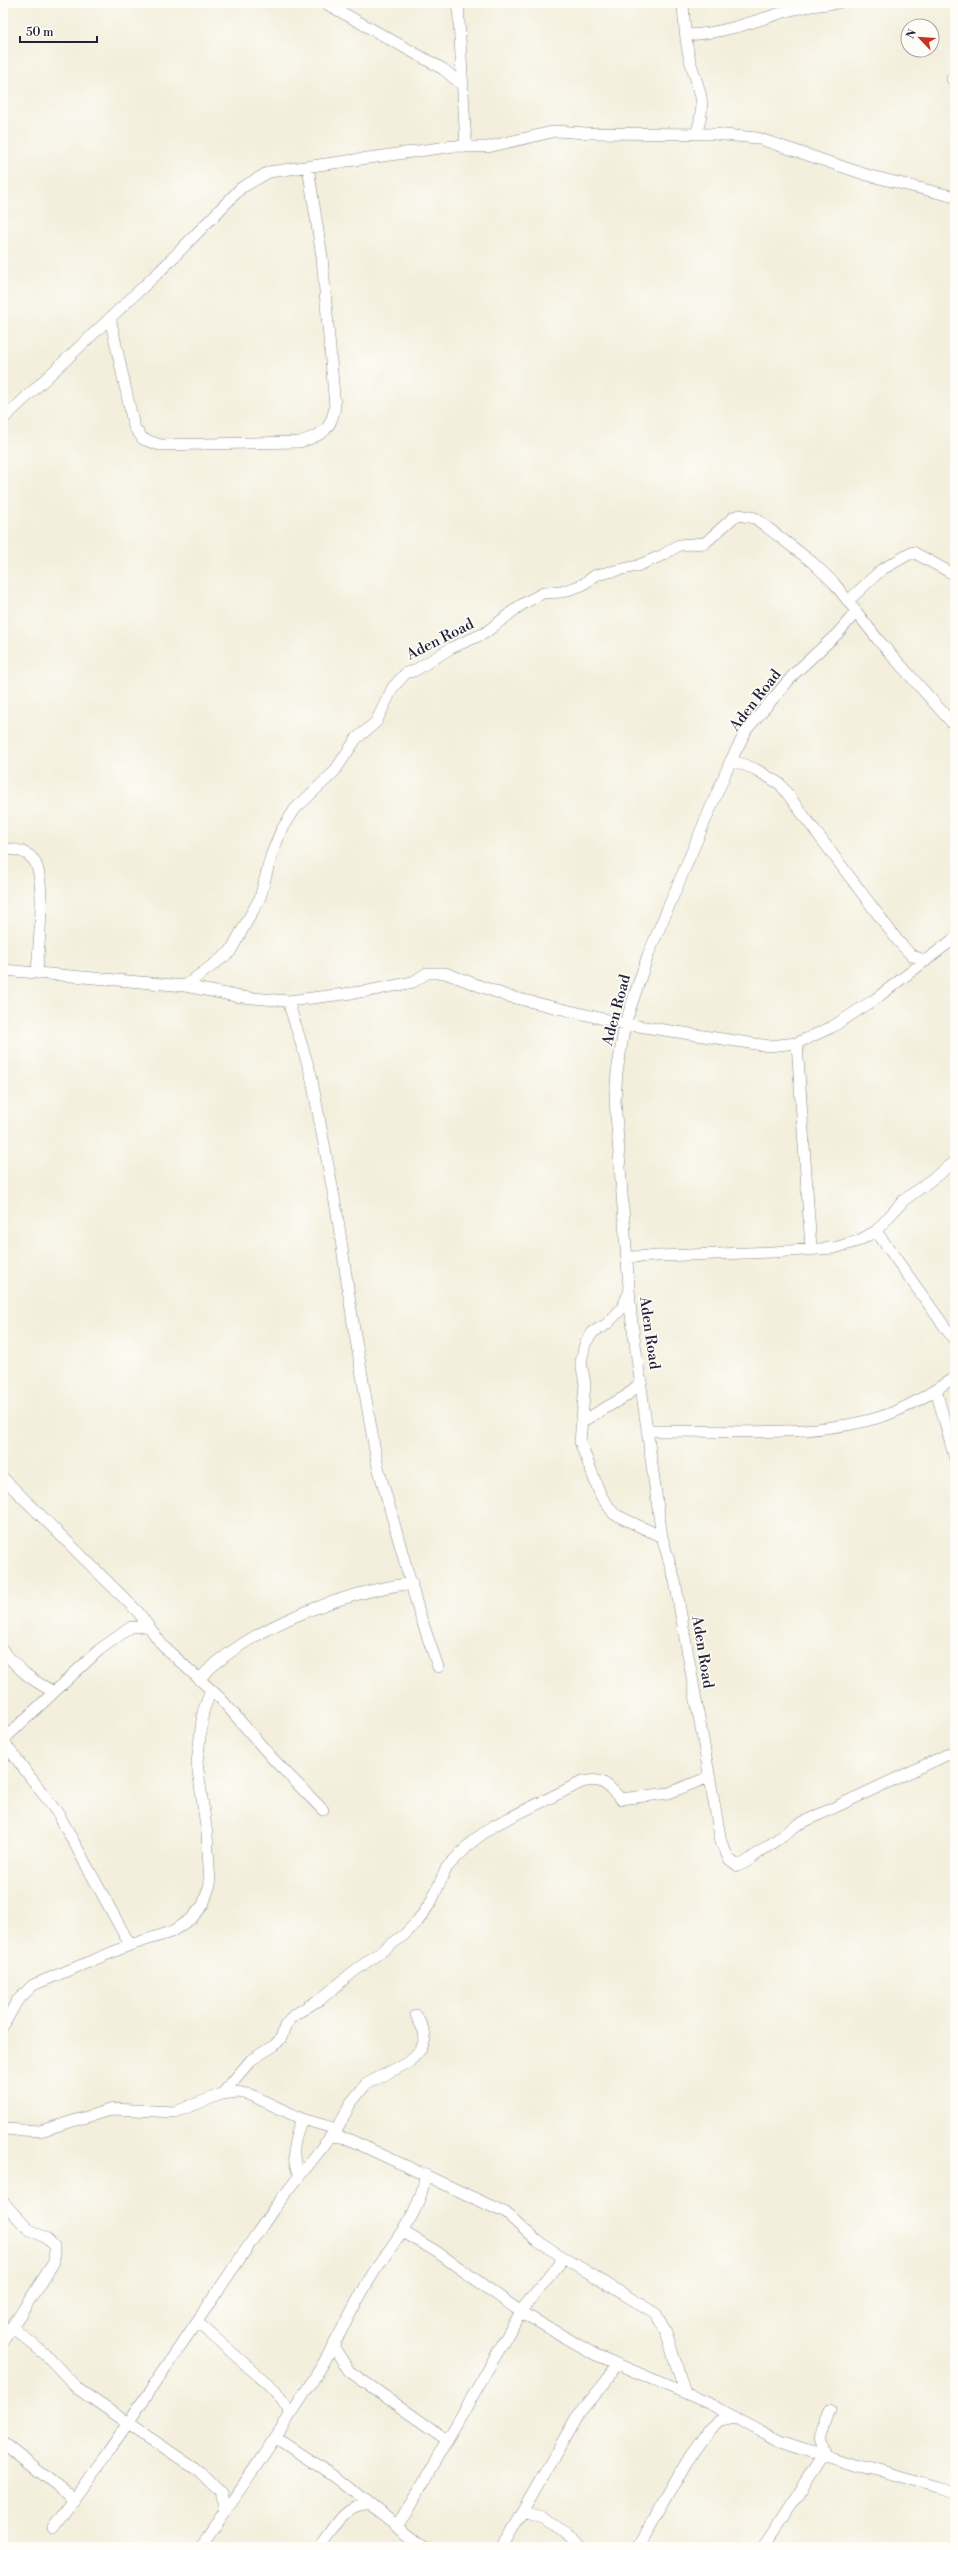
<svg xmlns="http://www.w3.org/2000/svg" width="958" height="2550" font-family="'Libre Bodoni',serif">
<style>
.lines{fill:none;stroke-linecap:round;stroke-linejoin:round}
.minor-casing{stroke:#8a888c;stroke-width:12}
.minor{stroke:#fff;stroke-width:11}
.labels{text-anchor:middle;stroke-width:3.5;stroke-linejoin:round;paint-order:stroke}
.street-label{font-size:15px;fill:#22223b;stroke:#fdfcf7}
</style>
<rect width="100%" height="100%" fill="#fdfcf7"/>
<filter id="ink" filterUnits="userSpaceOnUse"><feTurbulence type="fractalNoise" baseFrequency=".025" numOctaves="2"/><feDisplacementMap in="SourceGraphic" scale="8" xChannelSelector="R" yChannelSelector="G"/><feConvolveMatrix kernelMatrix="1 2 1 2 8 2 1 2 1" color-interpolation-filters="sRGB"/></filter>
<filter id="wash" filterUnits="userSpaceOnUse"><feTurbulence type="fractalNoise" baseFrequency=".012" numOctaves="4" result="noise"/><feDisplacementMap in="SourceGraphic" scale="16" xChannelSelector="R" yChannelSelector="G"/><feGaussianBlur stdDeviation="0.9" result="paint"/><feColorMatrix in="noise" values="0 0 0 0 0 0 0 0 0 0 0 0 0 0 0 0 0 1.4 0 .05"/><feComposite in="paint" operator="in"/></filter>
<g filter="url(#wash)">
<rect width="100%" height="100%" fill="#f3efdc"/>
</g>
<g filter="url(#ink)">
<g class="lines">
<g class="minor-casing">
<path id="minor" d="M 325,3 L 443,69 L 461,84
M 458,3 L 466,146
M 683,3 C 684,20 685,39 689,56 C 697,90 709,97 696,134
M 686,35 C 720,34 753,22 784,12 C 801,6 820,5 838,3
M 952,79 L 955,78
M 110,318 L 134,427 L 143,439 L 160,445 L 300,442 C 323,434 330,432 335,407 L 322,257 L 308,167
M 3,419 L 160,271 L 241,188 L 269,172 L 454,146 L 488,147 L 556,131 L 586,133 L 714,134 L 757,138 L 867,175 L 955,197
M 848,601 L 881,570 L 913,552 L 955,575
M 856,612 L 838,633 L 795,673 L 747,729 L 731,760 L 648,955 L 625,1024 L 617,1072 L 615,1100 L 631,1315 L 662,1537 L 675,1581 L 721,1842 L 729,1859 L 738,1866 L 746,1862 L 797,1825 L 955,1751
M 731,760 L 755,769 L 780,784 L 898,941 L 911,955 L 926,961
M 3,848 C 14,850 24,850 32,858 C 48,873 38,949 37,973
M 3,970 L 185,986 L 241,997 L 288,1001 L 368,991 L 413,982 L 427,973 L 445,973 L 507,996 L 625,1024 L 769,1046 L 797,1043 L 832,1027 L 874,1000 L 955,938
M 185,986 L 230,952 L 260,898 L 271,856 L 281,831 L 295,809 L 334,772 L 356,739 L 376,722 L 393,687 L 406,673 L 414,671 L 451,648 L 485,633 L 521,605 L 543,593 L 562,592 L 582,585 L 596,575 L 637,566 L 663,555 L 679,545 L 705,543 L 734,517 L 739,515 L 755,518 L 812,562 L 834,583 L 879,641 L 955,726
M 288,1001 L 311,1075 L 337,1213 L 353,1323 L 377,1463 L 419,1612 L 438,1667
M 797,1043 L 811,1248
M 876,1231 L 955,1341
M 628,1257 L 773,1252 L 834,1248 L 858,1241 L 876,1231 L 904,1200 L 955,1162
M 628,1295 L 622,1308 L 607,1324 L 593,1332 L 585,1344 L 581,1362 L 585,1384 L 580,1442 L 601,1496 L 614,1514 L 662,1537
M 936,1390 L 955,1459
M 583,1421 L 626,1396 L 642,1381
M 647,1431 C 720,1430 808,1438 877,1418 C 905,1410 931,1393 955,1377
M 3,1478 L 138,1612 L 163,1646 L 221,1699 L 273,1759 L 323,1810
M 3,1651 C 22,1672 28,1678 54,1692
M 199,1679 C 249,1627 341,1593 412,1583
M 3,1740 L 99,1650 L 131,1627 L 148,1626
M 3,1741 L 59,1815 L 130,1945
M 3,2026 L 17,2001 L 33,1985 L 130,1945 L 171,1932 L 192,1918 L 203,1905 L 210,1884 L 207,1834 L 197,1763 L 203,1712 L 211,1690
M 222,2094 L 238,2092 L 251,2095 L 302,2119 L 337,2129
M 3,2129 L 40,2131 L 113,2109 L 175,2112 L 222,2094 L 251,2060 L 275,2045 L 281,2038 L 285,2026 L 294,2015 L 322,1998 L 353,1972 L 404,1935 L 418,1921 L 431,1902 L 447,1867 L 473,1841 L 493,1826 L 582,1782 C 605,1777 606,1785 621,1799 L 669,1793 L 709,1777
M 331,2137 L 348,2139 L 506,2213 L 537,2241 L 656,2314 L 666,2332 L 685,2393
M 299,2175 C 290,2155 294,2138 302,2119
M 3,2202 L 28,2229 L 46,2238 L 54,2246 L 54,2262 L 3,2341
M 402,2231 L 437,2252 L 521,2312 L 596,2355 L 706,2402 L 780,2441 L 853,2465 L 882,2471 L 937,2487 L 955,2494
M 197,2322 L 276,2391 L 291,2414
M 12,2327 L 47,2356 L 78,2389 L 200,2472 L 221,2493 L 226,2509
M 333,2346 L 349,2371 L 447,2440
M 276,2438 L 335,2477 L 424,2547
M 3,2443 L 74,2499
M 826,2457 L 820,2439 L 830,2410
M 524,2512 L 543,2516 L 580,2547
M 396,2526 L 408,2509 L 523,2308 L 564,2258
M 53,2527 L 108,2452 L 275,2207 L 339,2126 L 350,2104 L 366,2084 L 409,2062 L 421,2049 L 425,2039 L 424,2031 L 416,2015
M 200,2547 C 241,2488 282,2430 320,2369 C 340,2336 355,2301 376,2269 C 396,2238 422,2212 425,2174
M 321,2547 C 333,2530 344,2505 367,2505
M 502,2547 L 576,2418 L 608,2379 L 614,2364
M 638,2547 L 686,2463 L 710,2429 L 719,2421 L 736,2418
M 763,2547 L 822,2456"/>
</g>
<use href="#minor" class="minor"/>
</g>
</g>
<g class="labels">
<g class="street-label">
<text transform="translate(440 639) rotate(-27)" y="5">Aden Road</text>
<text transform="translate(755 700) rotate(-52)" y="5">Aden Road</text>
<text transform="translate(616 1010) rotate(-75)" y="5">Aden Road</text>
<text transform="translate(650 1333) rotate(82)" y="5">Aden Road</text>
<text transform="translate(703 1652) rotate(81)" y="5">Aden Road</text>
</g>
</g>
<rect width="958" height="2550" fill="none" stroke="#fdfcf7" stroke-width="16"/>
<g transform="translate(920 38) rotate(295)"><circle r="19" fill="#fdfcf7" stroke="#a5a5ac"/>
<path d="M0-3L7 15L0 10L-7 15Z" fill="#c8321e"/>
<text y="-6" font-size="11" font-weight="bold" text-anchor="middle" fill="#22223b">N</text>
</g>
<path d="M20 36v6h77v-6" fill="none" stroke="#22223b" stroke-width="2"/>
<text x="26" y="36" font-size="12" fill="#22223b" stroke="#fdfcf7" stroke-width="3" paint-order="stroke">50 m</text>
</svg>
